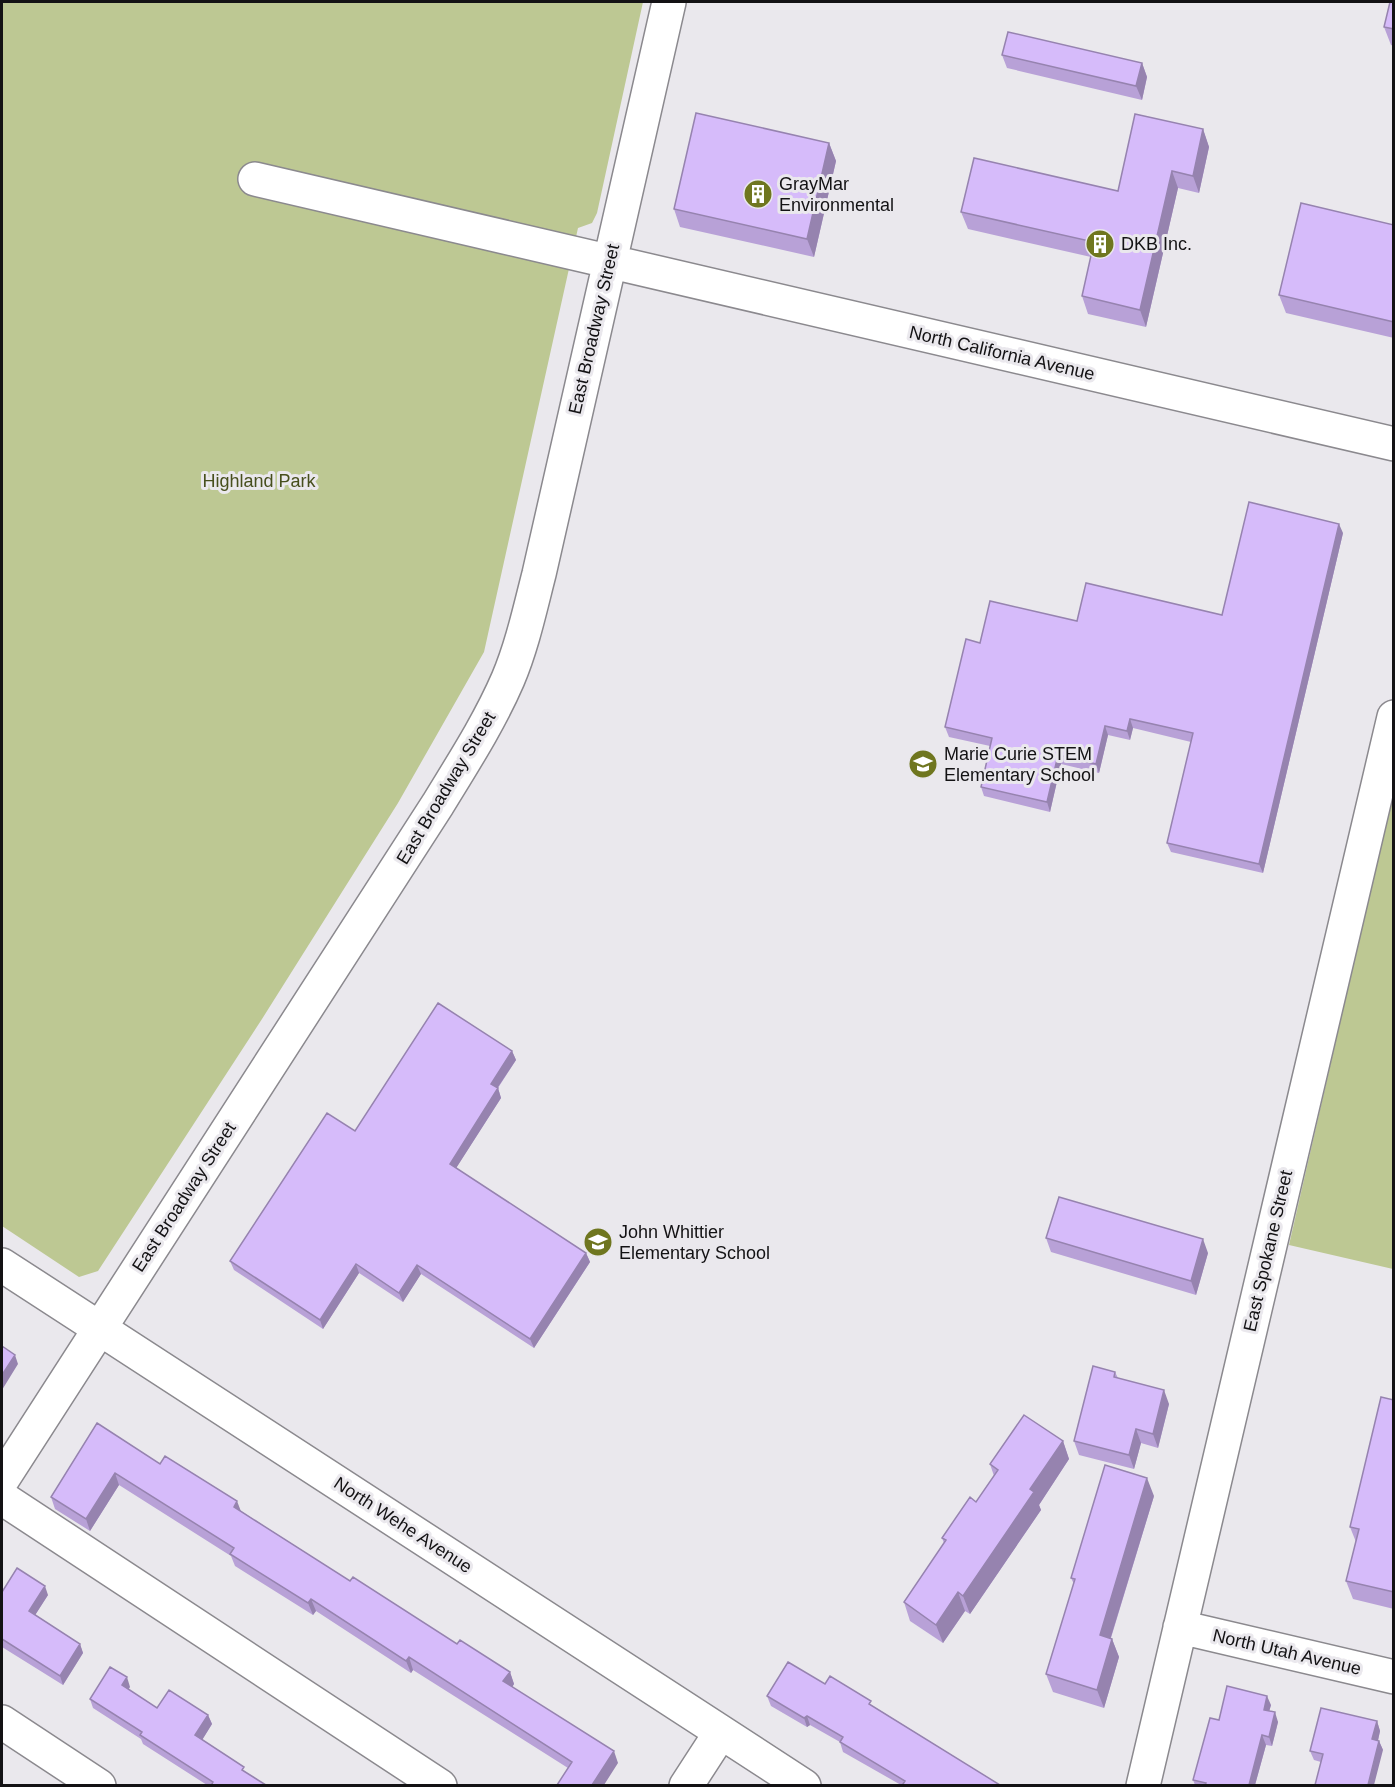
<svg xmlns="http://www.w3.org/2000/svg" width="1395" height="1787" font-family="Helvetica,sans-serif">
<style>
.green{fill:#bdc893}
.lines{fill:none;stroke-linecap:round;stroke-linejoin:round}
.minor-casing{stroke:#8b898e;stroke-width:36}
.minor{stroke:#fff;stroke-width:33}
.wall{fill:#b8a1d7}
.shaded-wall{fill:#9683af}
.building{fill:#d6bbfa;stroke:#9683af;stroke-width:1.5}
.labels{text-anchor:middle;stroke-width:6;stroke-linejoin:round;paint-order:stroke}
.poi-label{font-size:18px;fill:#131214;stroke:#eae8ed;text-anchor:start}
.street-label{font-size:18px;fill:#131214;stroke:#eae8ed}
.park-label{font-size:18px;fill:#474f1d;stroke:#eae8ed}
</style>
<rect width="100%" height="100%" fill="#eae8ed"/>
<path class="green" d="M 2,2 L 643,2 L 597,213 L 592,223 L 578,228 L 484,652 L 398,803 L 262,1019 L 98,1271 L 79,1277 L 2,1226 Z
M 1393,792 L 1394,1269 L 1393,1269 L 1289,1245 Z"/>
<g class="lines">
<g class="minor-casing">
<path id="minor" d="M 255,179 L 1394,444
M 2,1265 L 804,1786
M 2,1480 L 438,804 C 463,763 489,723 508,679 C 522,646 530,609 539,574 L 669,2
M 2,1498 L 440,1786
M 1180,1627 L 1394,1677
M 2,1722 L 99,1786
M 686,1786 L 721,1732
M 1143,1786 L 1394,717"/>
</g>
<use href="#minor" class="minor"/>
</g>
<path class="wall" d="M 1394,2 L 1394,46 L 1391,45 L 1384,27 Z
M 1002,55 L 1142,63 L 1147,77 L 1142,100 L 1007,68 Z
M 1203,129 L 1209,147 L 1199,193 L 1178,188 L 1146,327 L 1088,314 L 1082,296 L 1091,257 L 968,229 L 961,212 L 1118,191 Z
M 829,143 L 836,161 L 814,257 L 680,227 L 674,209 Z
M 1394,225 L 1394,338 L 1286,313 L 1279,295 Z
M 1343,533 L 1263,873 L 1171,852 L 1167,843 L 1191,742 L 1133,728 L 1130,740 L 1108,735 L 1099,773 L 1061,764 L 1050,812 L 984,796 L 981,787 L 990,746 L 949,737 L 945,727 L 980,643 L 1077,621 L 1222,615 Z
M 512,1051 L 516,1060 L 498,1088 L 501,1098 L 456,1168 L 586,1253 L 590,1262 L 534,1348 L 421,1274 L 403,1302 L 359,1273 L 323,1329 L 234,1270 L 230,1261 L 355,1131 Z
M 1046,1238 L 1208,1253 L 1196,1295 L 1051,1252 Z
M 1115,1372 L 1118,1378 L 1169,1404 L 1158,1448 L 1141,1443 L 1134,1469 L 1079,1455 L 1074,1441 Z
M 1394,1400 L 1394,1609 L 1353,1599 L 1346,1581 L 1356,1542 L 1350,1527 Z
M 97,1423 L 160,1464 L 241,1511 L 350,1581 L 457,1644 L 510,1672 L 514,1684 L 512,1687 L 618,1763 L 568,1768 L 413,1670 L 411,1673 L 316,1611 L 313,1615 L 235,1566 L 231,1556 L 119,1485 L 90,1531 L 55,1509 L 51,1497 Z
M 1063,1441 L 1069,1459 L 1039,1505 L 1041,1510 L 970,1614 L 965,1611 L 943,1643 L 910,1621 L 904,1602 L 944,1543 L 942,1538 L 976,1502 L 994,1476 L 990,1464 Z
M 1154,1496 L 1111,1638 L 1112,1639 L 1119,1657 L 1104,1708 L 1053,1692 L 1046,1674 L 1074,1584 L 1071,1578 Z
M 2,1592 L 48,1595 L 35,1615 L 80,1644 L 83,1653 L 63,1685 L 2,1647 Z
M 825,1684 L 873,1706 L 1000,1785 L 901,1785 L 843,1752 L 840,1742 L 810,1725 L 807,1727 L 771,1706 L 767,1696 Z
M 130,1687 L 128,1689 L 157,1708 L 208,1715 L 212,1724 L 202,1740 L 246,1772 L 266,1785 L 207,1785 L 143,1744 L 141,1739 L 93,1708 L 90,1699 Z
M 1271,1705 L 1269,1711 L 1278,1722 L 1272,1746 L 1266,1745 L 1255,1785 L 1195,1785 L 1193,1780 L 1219,1720 Z
M 1377,1721 L 1380,1731 L 1378,1741 L 1379,1741 L 1383,1750 L 1321,1762 L 1314,1760 L 1310,1751 Z"/>
<path class="shaded-wall" d="M 1142,63 L 1147,77 L 1142,100 L 1136,86 Z
M 1203,129 L 1209,147 L 1199,193 L 1193,176 Z
M 829,143 L 836,161 L 814,257 L 807,239 Z
M 1172,171 L 1178,188 L 1146,327 L 1140,310 Z
M 1339,524 L 1343,533 L 1263,873 L 1259,864 Z
M 1130,719 L 1133,728 L 1130,740 L 1127,731 Z
M 1105,726 L 1108,735 L 1099,773 L 1096,764 Z
M 1058,755 L 1061,764 L 1050,812 L 1047,802 Z
M 512,1051 L 516,1060 L 494,1093 L 491,1084 Z
M 498,1088 L 501,1098 L 453,1173 L 450,1164 Z
M 1203,1239 L 1208,1253 L 1196,1295 L 1191,1281 Z
M 586,1253 L 590,1262 L 534,1348 L 530,1339 Z
M 356,1264 L 359,1273 L 323,1329 L 320,1320 Z
M 417,1265 L 421,1274 L 403,1302 L 399,1293 Z
M 15,1355 L 18,1364 L 2,1390 L 2,1375 Z
M 1164,1390 L 1169,1404 L 1158,1448 L 1153,1434 Z
M 1136,1429 L 1141,1443 L 1134,1469 L 1129,1455 Z
M 1063,1441 L 1069,1459 L 1039,1505 L 1041,1510 L 970,1614 L 963,1596 L 1030,1489 Z
M 115,1473 L 119,1485 L 90,1531 L 86,1519 Z
M 1147,1478 L 1154,1496 L 1106,1653 L 1100,1635 Z
M 237,1501 L 242,1514 L 234,1507 Z
M 45,1586 L 48,1595 L 32,1620 L 29,1611 Z
M 958,1592 L 965,1611 L 943,1643 L 936,1625 Z
M 311,1599 L 316,1611 L 313,1615 L 308,1603 Z
M 1112,1639 L 1119,1657 L 1104,1708 L 1097,1690 Z
M 80,1644 L 83,1653 L 63,1685 L 60,1676 Z
M 409,1657 L 413,1670 L 411,1673 L 406,1661 Z
M 510,1672 L 514,1684 L 508,1694 L 503,1681 Z
M 127,1677 L 130,1687 L 125,1694 L 122,1685 Z
M 1267,1696 L 1271,1705 L 1267,1719 L 1264,1710 Z
M 1275,1712 L 1278,1722 L 1272,1746 L 1269,1737 Z
M 208,1715 L 212,1724 L 199,1745 L 195,1735 Z
M 807,1716 L 810,1725 L 807,1727 L 804,1718 Z
M 1377,1721 L 1380,1731 L 1376,1749 L 1372,1739 Z
M 1262,1735 L 1266,1745 L 1255,1785 L 1249,1785 Z
M 1379,1741 L 1383,1750 L 1374,1785 L 1368,1785 Z
M 614,1751 L 618,1763 L 604,1785 L 592,1785 Z"/>
<path class="building" d="M 1390,2 L 1394,2 L 1394,29 L 1384,27 Z
M 1008,32 L 1142,63 L 1136,86 L 1002,55 Z
M 696,113 L 829,143 L 807,239 L 674,209 Z
M 1135,114 L 1203,129 L 1193,176 L 1172,171 L 1140,310 L 1082,296 L 1094,242 L 961,212 L 974,158 L 1118,191 Z
M 1301,203 L 1394,225 L 1394,322 L 1279,295 Z
M 1249,502 L 1339,524 L 1259,864 L 1167,843 L 1193,733 L 1130,719 L 1127,731 L 1105,726 L 1096,764 L 1058,755 L 1047,802 L 981,787 L 992,738 L 945,727 L 966,639 L 980,643 L 990,601 L 1077,621 L 1086,583 L 1222,615 Z
M 438,1003 L 512,1051 L 491,1084 L 498,1088 L 450,1164 L 586,1253 L 530,1339 L 417,1265 L 399,1293 L 356,1264 L 320,1320 L 230,1261 L 327,1113 L 355,1131 Z
M 1059,1197 L 1203,1239 L 1191,1281 L 1046,1238 Z
M 2,1346 L 15,1355 L 2,1375 Z
M 1093,1366 L 1115,1372 L 1114,1377 L 1164,1390 L 1153,1434 L 1136,1429 L 1129,1455 L 1074,1441 Z
M 1381,1397 L 1394,1400 L 1394,1592 L 1346,1581 L 1359,1529 L 1350,1527 Z
M 1024,1415 L 1063,1441 L 1030,1489 L 1034,1492 L 963,1596 L 958,1592 L 936,1625 L 904,1602 L 946,1540 L 942,1538 L 970,1497 L 976,1502 L 998,1470 L 990,1464 Z
M 97,1423 L 160,1464 L 165,1456 L 237,1501 L 234,1507 L 350,1581 L 353,1577 L 457,1644 L 460,1640 L 510,1672 L 503,1681 L 614,1751 L 592,1785 L 557,1785 L 572,1762 L 409,1657 L 406,1661 L 311,1599 L 308,1603 L 230,1554 L 234,1548 L 115,1473 L 86,1519 L 51,1497 Z
M 1105,1465 L 1147,1478 L 1100,1635 L 1112,1639 L 1097,1690 L 1046,1674 L 1075,1579 L 1071,1578 Z
M 17,1568 L 45,1586 L 29,1611 L 80,1644 L 60,1676 L 2,1639 L 2,1592 Z
M 788,1662 L 825,1684 L 830,1676 L 871,1701 L 869,1704 L 1000,1785 L 905,1785 L 903,1784 L 905,1781 L 840,1742 L 843,1737 L 807,1716 L 804,1718 L 767,1696 Z
M 110,1667 L 127,1677 L 122,1685 L 157,1708 L 169,1690 L 208,1715 L 195,1735 L 244,1767 L 242,1770 L 266,1785 L 214,1785 L 212,1784 L 213,1782 L 140,1735 L 142,1732 L 90,1699 Z
M 1227,1686 L 1267,1696 L 1264,1710 L 1275,1712 L 1269,1737 L 1262,1735 L 1249,1785 L 1205,1785 L 1206,1783 L 1193,1780 L 1210,1718 L 1219,1720 Z
M 1321,1708 L 1377,1721 L 1372,1739 L 1379,1741 L 1368,1785 L 1315,1785 L 1323,1754 L 1310,1751 Z"/>
<defs>
<g id="building-disc" transform="scale(1.5)"><circle r="9.5" fill="#6f761f" stroke="#eae8ed"/><path d="M-4-6H4V6H1V3H-1V6H-4ZM-2.5-4.3h1.7v1.8h-1.7ZM.8-4.3h1.7v1.8H.8ZM-2.5-1h1.7V.8h-1.7ZM.8-1h1.7V.8H.8Z" fill="#fff"/></g>
<g id="school-disc" transform="scale(1.5)"><circle r="9.5" fill="#6f761f" stroke="#eae8ed"/><path d="M0-5L7-2L0 1L-7-2ZM-4 1L0 2.5L4 1V4Q0 6-4 4Z" fill="#fff"/></g>
</defs>
<g fill-rule="evenodd">
<use href="#building-disc" x="758" y="194"/>
<use href="#building-disc" x="1100" y="244"/>
<use href="#school-disc" x="923" y="764"/>
<use href="#school-disc" x="598" y="1242"/>
</g>
<g class="labels">
<g class="poi-label">
<text x="779" y="190">GrayMar<tspan x="779" dy="21">Environmental</tspan></text>
<text x="1121" y="250">DKB Inc.</text>
<text x="944" y="760">Marie Curie STEM<tspan x="944" dy="21">Elementary School</tspan></text>
<text x="619" y="1238">John Whittier<tspan x="619" dy="21">Elementary School</tspan></text>
</g>
<g class="street-label">
<text transform="translate(594 329) rotate(-77)" y="6">East Broadway Street</text>
<text transform="translate(1002 353) rotate(13)" y="6">North California Avenue</text>
<text transform="translate(446 788) rotate(-59)" y="6">East Broadway Street</text>
<text transform="translate(184 1197) rotate(-57)" y="6">East Broadway Street</text>
<text transform="translate(1268 1251) rotate(-77)" y="6">East Spokane Street</text>
<text transform="translate(403 1525) rotate(33)" y="6">North Wehe Avenue</text>
<text transform="translate(1287 1652) rotate(13)" y="6">North Utah Avenue</text>
</g>
<g class="park-label">
<text x="259" y="487">Highland Park</text>
</g>
</g>
<rect width="1395" height="1787" fill="none" stroke="#131214" stroke-width="6"/>
</svg>
